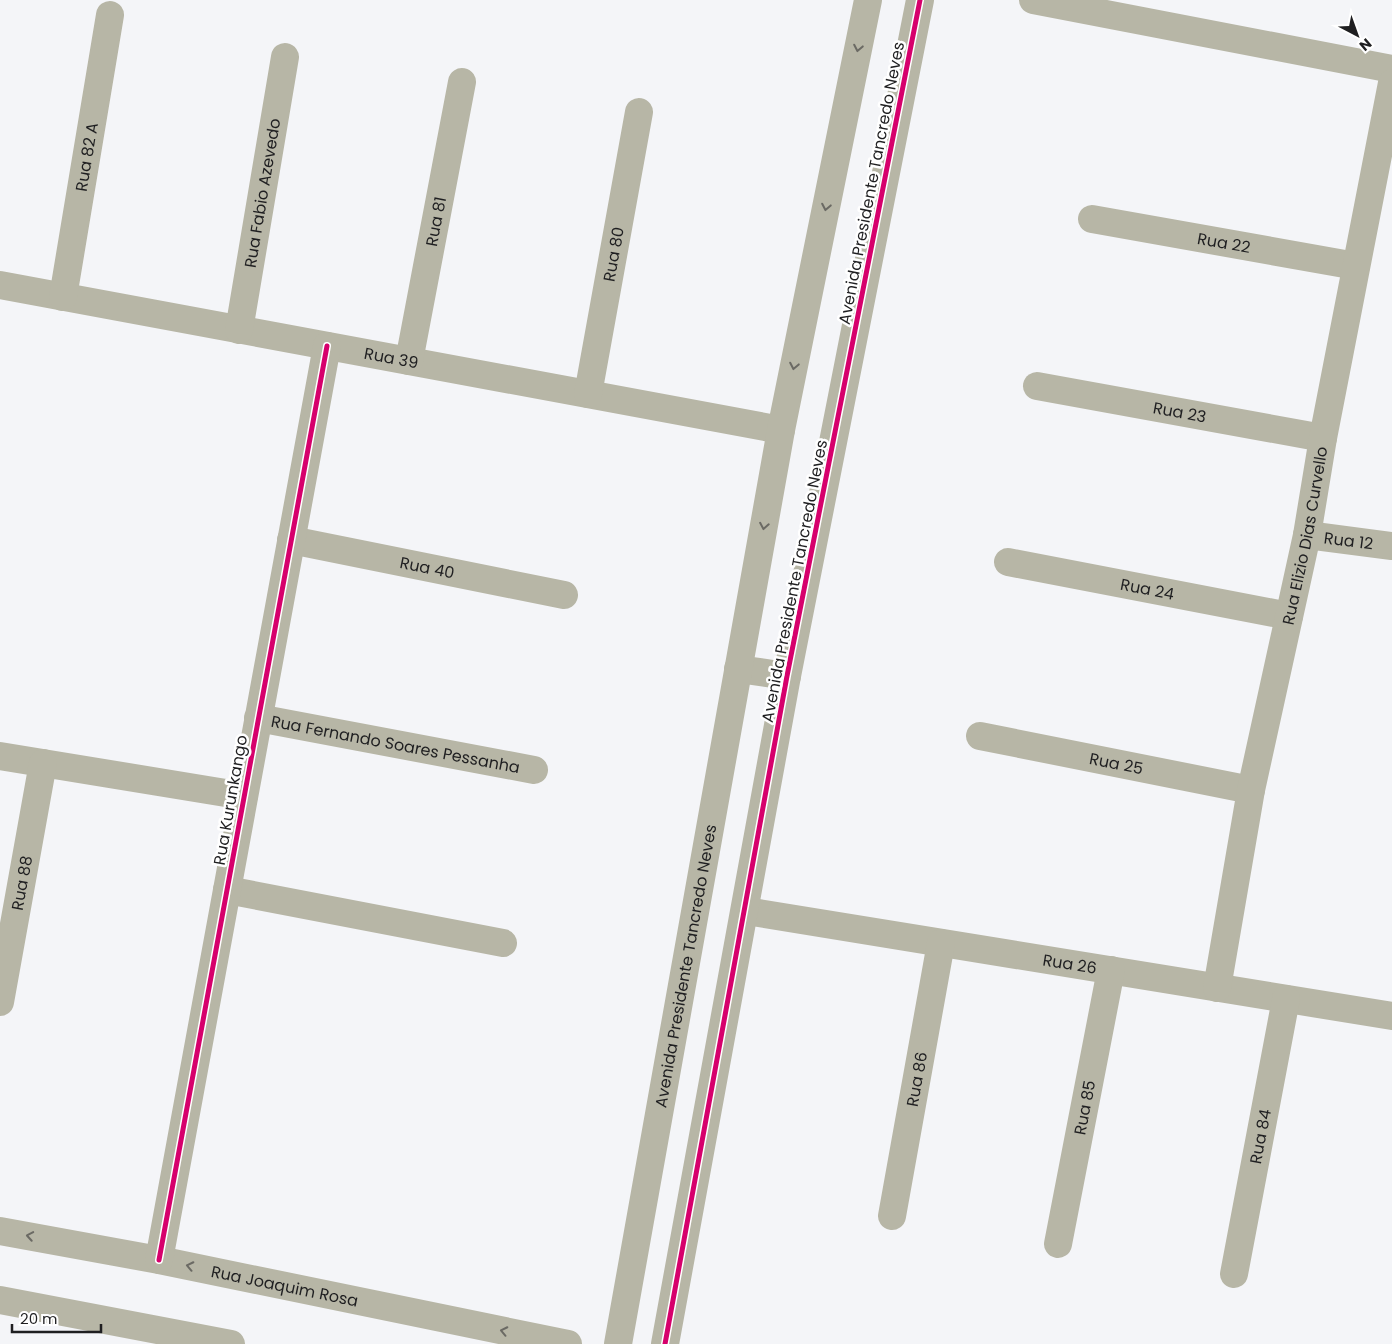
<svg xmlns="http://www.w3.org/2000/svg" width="1392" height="1344" font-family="Poppins,sans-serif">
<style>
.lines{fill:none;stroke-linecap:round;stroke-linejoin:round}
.street{stroke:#b7b6a6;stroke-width:28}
.cycleway-casing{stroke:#fff;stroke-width:8}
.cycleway{stroke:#d6006c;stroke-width:5}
.oneway{stroke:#6b6a64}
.labels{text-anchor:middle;stroke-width:5;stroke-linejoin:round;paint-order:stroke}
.street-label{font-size:16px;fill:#1f1f21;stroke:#fff}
</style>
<rect width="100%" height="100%" fill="#f4f5f8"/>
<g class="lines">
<g class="street">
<path d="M 1033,0 L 1392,69"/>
<path id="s1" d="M 1092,219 L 1356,266"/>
<path id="s2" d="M 0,285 L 781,430"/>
<path id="s3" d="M 63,297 L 110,15"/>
<path id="s4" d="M 239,330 L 285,57"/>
<path id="s5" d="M 409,361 L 462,82"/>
<path id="s6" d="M 1037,386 L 1323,438"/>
<path id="s7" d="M 588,394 L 639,112"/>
<path id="s8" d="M 1307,535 L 1392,546"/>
<path id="s9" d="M 291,540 L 564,595"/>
<path id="s10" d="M 1008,562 L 1289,616"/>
<path d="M 738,669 L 787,676"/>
<path id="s11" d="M 258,718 L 534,770"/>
<path id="s12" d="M 980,736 L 1251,790"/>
<path d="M 0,756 L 244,796"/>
<path d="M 227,890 L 503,943"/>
<path id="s13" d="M 746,911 L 1392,1016"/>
<path id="s14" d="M 1217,988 L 1251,790 L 1307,535 L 1323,438 L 1392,83"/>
<path id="s15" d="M 0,1002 L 43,763"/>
<path id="s16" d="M 892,1216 L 941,943"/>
<path id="s17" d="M 0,1231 L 159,1260 L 568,1344"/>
<path id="s18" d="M 1058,1244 L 1111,970"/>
<path d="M 159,1260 L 327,346"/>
<path id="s19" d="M 1234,1274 L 1286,999"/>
<path d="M 0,1300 L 231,1344"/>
<path id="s20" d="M 618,1344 L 781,430 L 868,0"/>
<path d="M 665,1344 L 787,676 L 920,0"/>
</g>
<g class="cycleway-casing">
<path id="cycleway" d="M 159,1260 L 327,346
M 665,1344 L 787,676 L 920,0"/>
</g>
<use href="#cycleway" class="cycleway"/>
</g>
<defs><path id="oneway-chevron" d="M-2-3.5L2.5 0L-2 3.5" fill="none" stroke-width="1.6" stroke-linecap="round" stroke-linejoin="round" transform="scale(1.25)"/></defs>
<g class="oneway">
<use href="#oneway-chevron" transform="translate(858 48) rotate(101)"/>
<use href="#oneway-chevron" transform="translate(826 207) rotate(101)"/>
<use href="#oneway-chevron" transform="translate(794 366) rotate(101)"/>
<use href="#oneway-chevron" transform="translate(764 526) rotate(100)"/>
<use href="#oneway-chevron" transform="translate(30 1236) rotate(-170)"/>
<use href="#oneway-chevron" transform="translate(190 1266) rotate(-168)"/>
<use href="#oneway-chevron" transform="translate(504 1331) rotate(-168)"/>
</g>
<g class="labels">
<g class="street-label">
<text dy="6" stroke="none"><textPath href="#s3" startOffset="142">Rua 82 A</textPath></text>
<text transform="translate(871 183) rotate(-79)" y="6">Avenida Presidente Tancredo Neves</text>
<text dy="6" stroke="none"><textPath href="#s4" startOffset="139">Rua Fabio Azevedo</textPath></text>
<text dy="6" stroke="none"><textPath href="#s5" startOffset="142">Rua 81</textPath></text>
<text dy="6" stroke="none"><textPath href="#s1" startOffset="134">Rua 22</textPath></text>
<text dy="6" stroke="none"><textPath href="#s7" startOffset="142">Rua 80</textPath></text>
<text dy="6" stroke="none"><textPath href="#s2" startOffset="398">Rua 39</textPath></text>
<text dy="6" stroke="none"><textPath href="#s6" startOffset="145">Rua 23</textPath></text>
<text dy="6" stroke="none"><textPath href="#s14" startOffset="461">Rua Elizio Dias Curvello</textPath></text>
<text dy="6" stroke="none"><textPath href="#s8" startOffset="42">Rua 12</textPath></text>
<text dy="6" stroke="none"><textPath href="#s9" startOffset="139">Rua 40</textPath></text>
<text transform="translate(794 581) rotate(-79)" y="6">Avenida Presidente Tancredo Neves</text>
<text dy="6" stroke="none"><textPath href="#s10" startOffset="142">Rua 24</textPath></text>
<text dy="6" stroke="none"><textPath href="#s11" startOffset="140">Rua Fernando Soares Pessanha</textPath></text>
<text dy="6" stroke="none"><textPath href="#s12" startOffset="139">Rua 25</textPath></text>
<text transform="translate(230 800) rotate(-80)" y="6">Rua Kurunkango</text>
<text dy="6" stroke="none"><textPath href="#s15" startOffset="121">Rua 88</textPath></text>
<text dy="6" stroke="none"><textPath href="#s13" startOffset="328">Rua 26</textPath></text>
<text dy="6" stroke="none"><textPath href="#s20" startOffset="384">Avenida Presidente Tancredo Neves</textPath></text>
<text dy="6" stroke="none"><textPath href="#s16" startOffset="139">Rua 86</textPath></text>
<text dy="6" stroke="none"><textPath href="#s18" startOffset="139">Rua 85</textPath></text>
<text dy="6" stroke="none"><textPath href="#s19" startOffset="140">Rua 84</textPath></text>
<text dy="6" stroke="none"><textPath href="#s17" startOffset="290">Rua Joaquim Rosa</textPath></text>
</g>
</g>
<g transform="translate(1357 35) rotate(139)" stroke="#ffffff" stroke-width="4" paint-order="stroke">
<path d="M0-4L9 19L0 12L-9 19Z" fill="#1f1f21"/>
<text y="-8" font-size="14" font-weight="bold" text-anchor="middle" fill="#1f1f21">N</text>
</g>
<path d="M12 1324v8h89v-8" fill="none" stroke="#1f1f21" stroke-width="2.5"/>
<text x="20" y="1324" font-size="15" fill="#1f1f21" stroke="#ffffff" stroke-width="4" paint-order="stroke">20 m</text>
</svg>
